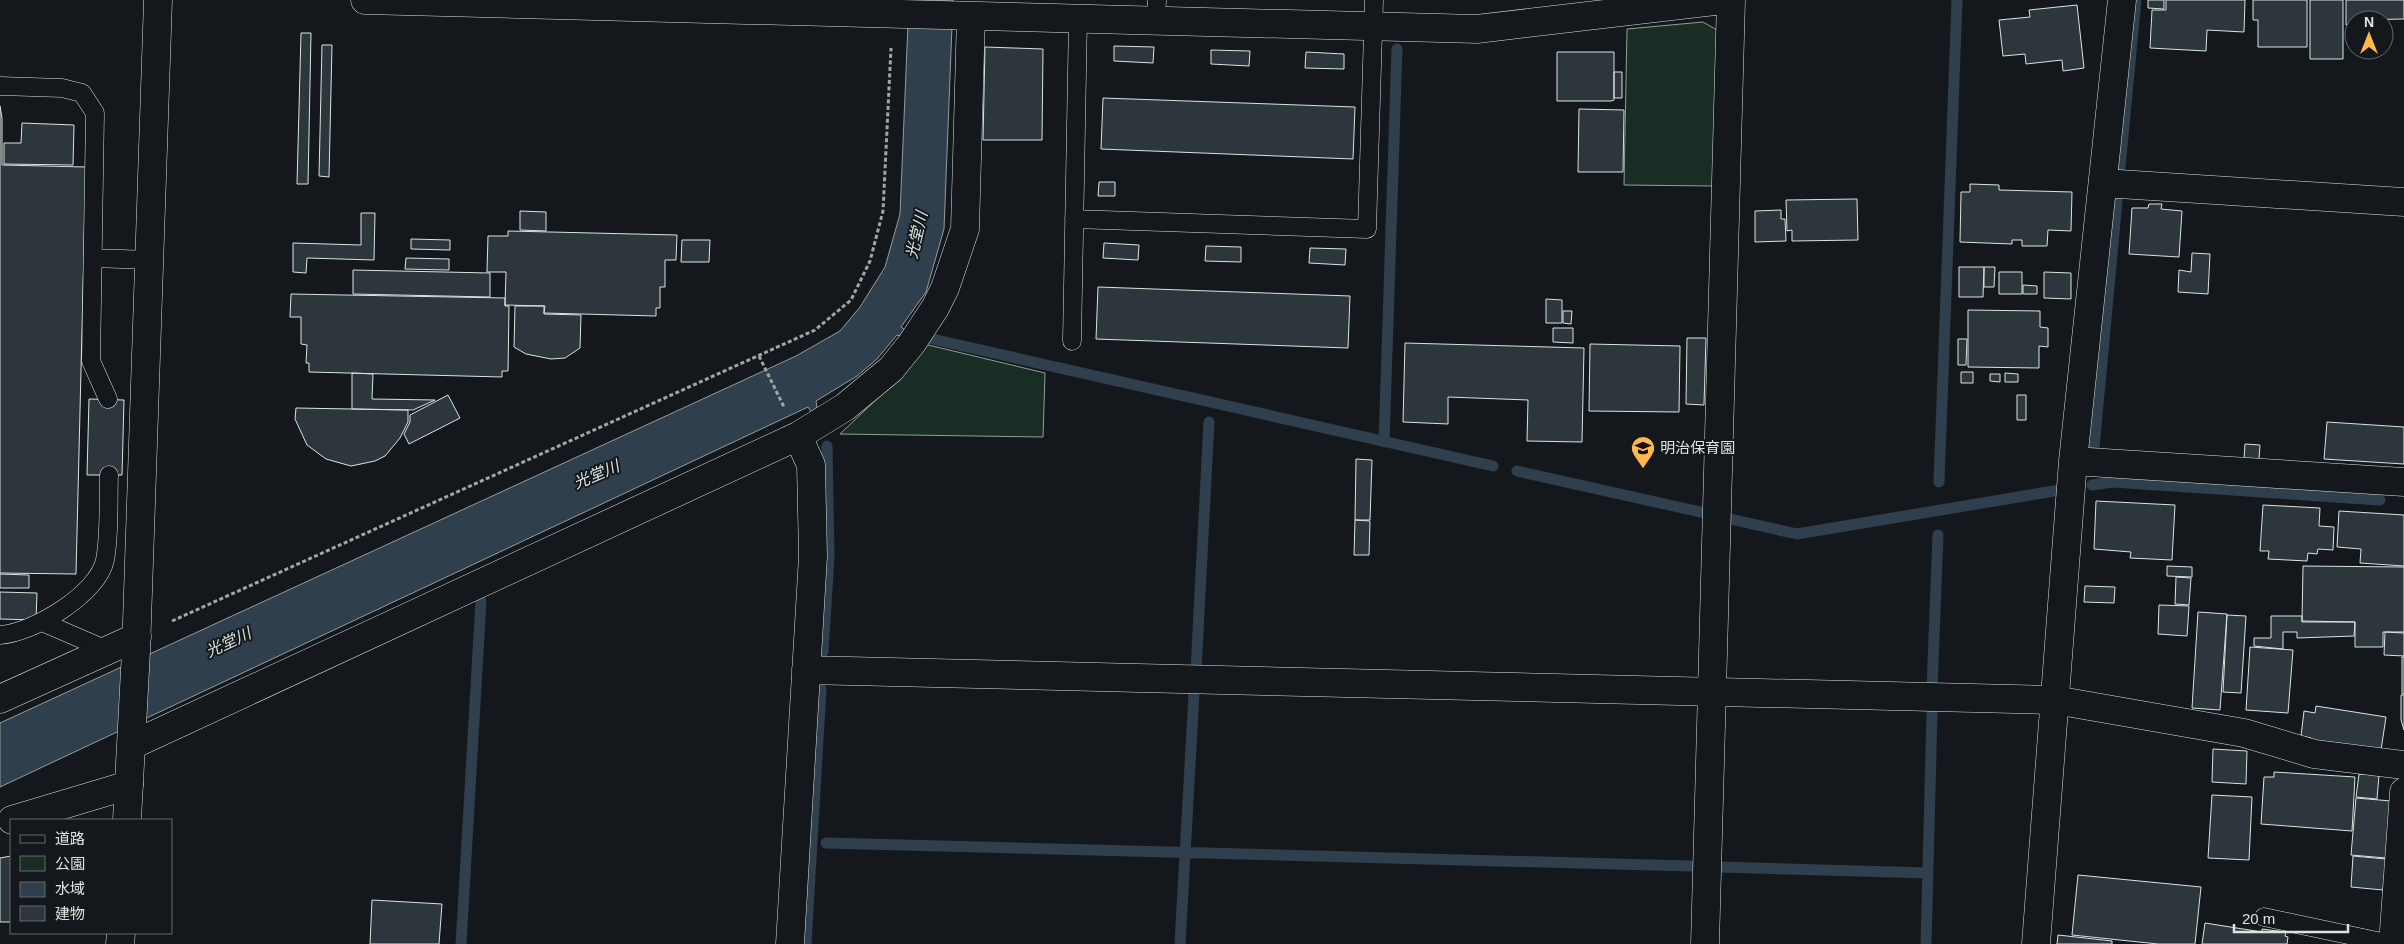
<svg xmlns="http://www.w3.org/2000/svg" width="2404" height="944" font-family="Arial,'Noto Sans JP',sans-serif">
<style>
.green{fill:#1a2d24;stroke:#939e99}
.water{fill:#2f3f4d;stroke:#939e99}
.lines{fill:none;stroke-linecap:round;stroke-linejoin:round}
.stream{stroke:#2f3f4d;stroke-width:11}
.building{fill:#2c363c;stroke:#d8e6dc}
.service-casing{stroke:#d8e6dc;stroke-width:19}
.minor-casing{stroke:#d8e6dc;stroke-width:29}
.tertiary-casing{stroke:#d8e6dc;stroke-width:29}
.path{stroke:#9da8a2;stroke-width:3;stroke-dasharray:4 2.5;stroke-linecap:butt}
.service{stroke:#14181c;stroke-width:18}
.minor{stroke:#14181c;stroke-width:28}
.tertiary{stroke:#14181c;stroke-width:28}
.labels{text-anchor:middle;stroke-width:4;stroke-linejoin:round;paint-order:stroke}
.poi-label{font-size:15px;fill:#d8e6dc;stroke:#14181c;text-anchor:start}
.water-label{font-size:16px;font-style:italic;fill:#d8e6dc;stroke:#14181c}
</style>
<rect width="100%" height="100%" fill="#14181c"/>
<path class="green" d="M 1703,22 L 1717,30 L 1714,186 L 1624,185 L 1627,29 Z
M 924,344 L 1045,373 L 1043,437 L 840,434 L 881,395 Z"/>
<path class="water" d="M 909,0 L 953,0 L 944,229 L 926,292 L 901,327 L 905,330 L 900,336 L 897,335 L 877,359 L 857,376 L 816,401 L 817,407 L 811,412 L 808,407 L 0,787 L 0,723 L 796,356 L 840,331 L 860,307 L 885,267 L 900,214 Z"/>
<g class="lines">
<path class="stream" d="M 2120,167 L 2136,0
M 932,339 L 1493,466
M 1384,442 L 1397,49
M 2094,448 L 2117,201
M 1517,471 L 1705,513
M 1939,482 L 1957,0
M 2092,485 L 2113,482 L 2380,500
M 1730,519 L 1797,534 L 2054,491
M 823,652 L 829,558 L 827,446
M 1196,670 L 1209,422
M 1932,688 L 1938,535
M 826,843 L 1690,866
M 1720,867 L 1928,873
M 461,944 L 481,601
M 806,944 L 821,689
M 1180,944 L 1194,694
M 1926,944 L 1932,713"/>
</g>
<path class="building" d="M 2148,0 L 2164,0 L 2164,9 L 2148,8 Z
M 2166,0 L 2245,0 L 2244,32 L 2207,30 L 2206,51 L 2150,48 L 2152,10 L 2166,10 Z
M 2253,0 L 2307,0 L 2307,47 L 2258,47 L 2258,20 L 2253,20 Z
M 2310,0 L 2343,0 L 2343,59 L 2310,59 Z
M 2346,0 L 2404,0 L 2404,19 L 2354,20 L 2354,25 L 2346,25 Z
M 2077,5 L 2084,68 L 2063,71 L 2062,60 L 2026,64 L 2025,54 L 2003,56 L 1999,20 L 2030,17 L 2029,10 Z
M 301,33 L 311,33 L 308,184 L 297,184 Z
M 322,45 L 332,45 L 329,177 L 319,176 Z
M 1114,46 L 1154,47 L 1153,63 L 1114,61 Z
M 985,47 L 1043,49 L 1042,140 L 983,140 Z
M 1211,50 L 1250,51 L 1249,66 L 1211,64 Z
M 1306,52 L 1344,54 L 1344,69 L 1305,68 Z
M 1557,52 L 1614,52 L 1614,100 L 1611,101 L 1557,101 Z
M 1614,72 L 1622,72 L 1622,98 L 1614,98 Z
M 1103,98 L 1355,107 L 1353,159 L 1101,149 Z
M 0,106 L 2,118 L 2,165 L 86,167 L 76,574 L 0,573 Z
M 1579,109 L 1624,110 L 1623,172 L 1578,172 Z
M 22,123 L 74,125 L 73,165 L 4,164 L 4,143 L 21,143 Z
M 1099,182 L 1115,182 L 1115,196 L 1098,196 Z
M 1970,184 L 1999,185 L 1999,190 L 2072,192 L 2071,231 L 2048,230 L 2047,246 L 2022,246 L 2022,240 L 2012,240 L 2012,244 L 1960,242 L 1961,192 L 1970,192 Z
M 1857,199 L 1858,240 L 1792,241 L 1792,230 L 1787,231 L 1786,200 Z
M 2149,204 L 2162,204 L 2161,209 L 2182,211 L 2179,257 L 2129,254 L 2132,208 L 2148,208 Z
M 1781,210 L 1781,219 L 1785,219 L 1786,241 L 1755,242 L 1755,211 Z
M 520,211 L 546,212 L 546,231 L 520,230 Z
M 361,213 L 375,213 L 374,260 L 307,258 L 306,273 L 293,272 L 293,243 L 361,245 Z
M 508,231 L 677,235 L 676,260 L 665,260 L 665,287 L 660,287 L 660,308 L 656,308 L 656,316 L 544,313 L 545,306 L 505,305 L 506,272 L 487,272 L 488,236 L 508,236 Z
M 411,239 L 450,240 L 450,250 L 411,249 Z
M 682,240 L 710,240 L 709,262 L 681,262 Z
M 1104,243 L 1139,245 L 1138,260 L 1103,258 Z
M 1206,246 L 1241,247 L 1241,262 L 1205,261 Z
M 1310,248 L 1346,249 L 1345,265 L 1309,263 Z
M 2192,253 L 2210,254 L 2208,294 L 2178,292 L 2179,270 L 2191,272 Z
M 406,258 L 449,259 L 449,270 L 405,269 Z
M 1959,267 L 1984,267 L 1983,297 L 1959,297 Z
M 1984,267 L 1995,267 L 1994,287 L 1984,287 Z
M 353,270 L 490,273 L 490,297 L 353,294 Z
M 1999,272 L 2022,272 L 2022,294 L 1999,294 Z
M 2044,272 L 2071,273 L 2071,299 L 2044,298 Z
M 2023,285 L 2037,286 L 2037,294 L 2023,294 Z
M 1098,287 L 1350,296 L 1348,348 L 1096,339 Z
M 291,294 L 505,298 L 505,306 L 509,306 L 508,371 L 502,371 L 502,377 L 309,372 L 309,363 L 306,363 L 307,345 L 301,344 L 301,317 L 290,317 Z
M 1546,299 L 1562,300 L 1562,323 L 1546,323 Z
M 515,306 L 544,306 L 544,314 L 581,315 L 580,348 L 565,358 L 551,359 L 526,354 L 514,347 Z
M 1968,310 L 2040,311 L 2040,327 L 2048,328 L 2048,347 L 2039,346 L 2039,368 L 1968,367 Z
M 1563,311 L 1572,311 L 1571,324 L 1563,323 Z
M 1553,328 L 1573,328 L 1573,343 L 1553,342 Z
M 1687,338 L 1706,338 L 1704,405 L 1686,404 Z
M 1958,339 L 1967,339 L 1966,365 L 1958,365 Z
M 1405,343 L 1584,348 L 1582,442 L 1527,441 L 1528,400 L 1448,397 L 1448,424 L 1403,422 Z
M 1590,344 L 1680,346 L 1679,412 L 1589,411 Z
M 1961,372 L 1973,372 L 1973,383 L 1961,383 Z
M 352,373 L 373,374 L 372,399 L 435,400 L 413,410 L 352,409 Z
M 2005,373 L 2018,374 L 2018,382 L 2005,382 Z
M 1990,374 L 2000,374 L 2000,382 L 1990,381 Z
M 448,395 L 460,418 L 409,444 L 404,434 L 410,422 L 410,415 Z
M 2017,395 L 2026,395 L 2026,420 L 2017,420 Z
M 89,399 L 124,400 L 122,475 L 87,475 Z
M 296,408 L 408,410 L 408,422 L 400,438 L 385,456 L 375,461 L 351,466 L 326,459 L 307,445 L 295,419 Z
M 2327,422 L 2404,427 L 2404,464 L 2324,459 Z
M 2245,444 L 2260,445 L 2259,459 L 2244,459 Z
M 1356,459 L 1372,460 L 1370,520 L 1355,520 Z
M 2096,501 L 2175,505 L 2172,560 L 2130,558 L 2131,552 L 2094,549 Z
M 2263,505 L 2320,508 L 2319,526 L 2334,527 L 2333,550 L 2318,549 L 2317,554 L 2308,553 L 2307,561 L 2268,559 L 2269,551 L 2260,551 Z
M 2339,511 L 2404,515 L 2404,566 L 2360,563 L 2361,549 L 2337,547 Z
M 1355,520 L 1370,521 L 1369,555 L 1354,555 Z
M 2167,566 L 2192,567 L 2192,577 L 2167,576 Z
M 2303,566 L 2404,567 L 2404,632 L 2383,632 L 2383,647 L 2355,647 L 2355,622 L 2302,621 Z
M 0,574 L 29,575 L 29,588 L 0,588 Z
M 2176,577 L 2191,578 L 2189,605 L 2175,604 Z
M 2085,586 L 2115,587 L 2114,603 L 2084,602 Z
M 0,592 L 37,593 L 36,620 L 0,619 Z
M 2159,605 L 2189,606 L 2187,636 L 2158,634 Z
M 2198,612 L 2227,614 L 2220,710 L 2192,708 Z
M 2227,615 L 2246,616 L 2241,693 L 2223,692 Z
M 2271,616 L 2302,616 L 2302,622 L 2355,622 L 2354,636 L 2297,638 L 2297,632 L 2283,632 L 2283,649 L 2254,646 L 2254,638 L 2271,638 Z
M 2385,632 L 2404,633 L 2404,656 L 2384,655 Z
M 2250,647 L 2293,650 L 2288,713 L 2246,710 Z
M 2402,657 L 2404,657 L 2404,694 L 2402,694 Z
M 2401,695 L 2404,695 L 2404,730 L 2401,720 Z
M 2316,706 L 2386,717 L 2381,750 L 2311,740 L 2311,738 L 2301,736 L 2304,711 L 2315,713 Z
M 2213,749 L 2247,751 L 2246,784 L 2212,782 Z
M 2274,772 L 2355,777 L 2352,831 L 2261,824 L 2264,777 L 2274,777 Z
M 2359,774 L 2379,775 L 2377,799 L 2356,797 Z
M 2212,795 L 2252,797 L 2249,860 L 2208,858 Z
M 2356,798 L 2391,801 L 2386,858 L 2351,855 Z
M 11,856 L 11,922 L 0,922 L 0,858 Z
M 2353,856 L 2386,859 L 2383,890 L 2351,887 Z
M 2078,875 L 2201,887 L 2195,944 L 2158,944 L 2072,935 Z
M 372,900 L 442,904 L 439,944 L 370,944 Z
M 2205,923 L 2262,932 L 2262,929 L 2286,932 L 2285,936 L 2288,937 L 2287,944 L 2202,944 Z
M 2058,935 L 2112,941 L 2112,944 L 2057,944 Z"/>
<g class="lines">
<g class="service-casing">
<path id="service" d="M 1156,21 L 1157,0
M 0,86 L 62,88 L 82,93 L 95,113 L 91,361 L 108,399
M 1074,219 L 1367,229 L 1374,0
M 93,258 L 150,260
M 1072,341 L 1078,18
M 42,622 L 107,650
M 0,635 C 33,633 98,594 105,560 C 110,534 108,502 109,475
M 2264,917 L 2391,944"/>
</g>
<g class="minor-casing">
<path id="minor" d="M 365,0 L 1477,29 L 1723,0
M 2103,183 L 2404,202
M 2073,461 L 2404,482
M 806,670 L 2055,700 L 2244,733 L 2314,754 L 2404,765
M 0,699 L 137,637
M 132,745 L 798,436 L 845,407 L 891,369 L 912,343 L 935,308 L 945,288 L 965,229 L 971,16
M 12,820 L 129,785
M 790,944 L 813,556 L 811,465 L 798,436
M 1705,944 L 1731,0
M 2036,944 L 2073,461 L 2122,0
M 2393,944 L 2404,792"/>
</g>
<g class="tertiary-casing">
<path id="tertiary" d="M 127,820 L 136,651 L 158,0
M 120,944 L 121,933"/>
</g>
<path class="path" d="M 759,356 L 784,407
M 172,621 L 815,330 L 851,300 L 870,261 L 883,211 L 891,48"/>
<use href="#service" class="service"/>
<use href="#minor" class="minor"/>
<use href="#tertiary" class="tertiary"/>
</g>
<defs>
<g id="school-pin" transform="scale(1.25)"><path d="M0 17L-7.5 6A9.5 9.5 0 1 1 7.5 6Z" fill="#ffb74d" stroke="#14181c"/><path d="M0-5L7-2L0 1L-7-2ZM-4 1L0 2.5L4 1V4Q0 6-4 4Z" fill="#111"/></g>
</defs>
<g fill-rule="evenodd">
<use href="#school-pin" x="1643" y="448"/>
</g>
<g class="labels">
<g class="poi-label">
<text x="1660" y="453">明治保育園</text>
</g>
<g class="water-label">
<text transform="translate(916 235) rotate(-77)" y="6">光堂川</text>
<text transform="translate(596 474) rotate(-23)" y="6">光堂川</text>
<text transform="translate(228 642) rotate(-25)" y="6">光堂川</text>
</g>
</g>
<rect x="10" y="819" width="162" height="115" fill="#14181c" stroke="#626a69"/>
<rect x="20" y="835" width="25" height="8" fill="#14181c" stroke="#626a69"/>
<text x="55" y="844" font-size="15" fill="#d8e6dc">道路</text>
<rect x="20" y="856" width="25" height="15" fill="#1a2d24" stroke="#626a69"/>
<text x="55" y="869" font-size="15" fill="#d8e6dc">公園</text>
<rect x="20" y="882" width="25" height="15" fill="#2f3f4d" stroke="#626a69"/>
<text x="55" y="894" font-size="15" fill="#d8e6dc">水域</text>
<rect x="20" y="906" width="25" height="15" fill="#2c363c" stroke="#626a69"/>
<text x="55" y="919" font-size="15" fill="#d8e6dc">建物</text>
<g transform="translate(2369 35)"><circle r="24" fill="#14181c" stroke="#626a69"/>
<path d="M0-4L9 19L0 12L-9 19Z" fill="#ffb74d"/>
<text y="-8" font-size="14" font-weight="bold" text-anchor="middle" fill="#d8e6dc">N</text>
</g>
<path d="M2234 924v8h114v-8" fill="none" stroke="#d8e6dc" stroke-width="2.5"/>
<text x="2242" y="924" font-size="15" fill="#d8e6dc" stroke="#14181c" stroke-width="4" paint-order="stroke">20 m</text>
</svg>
